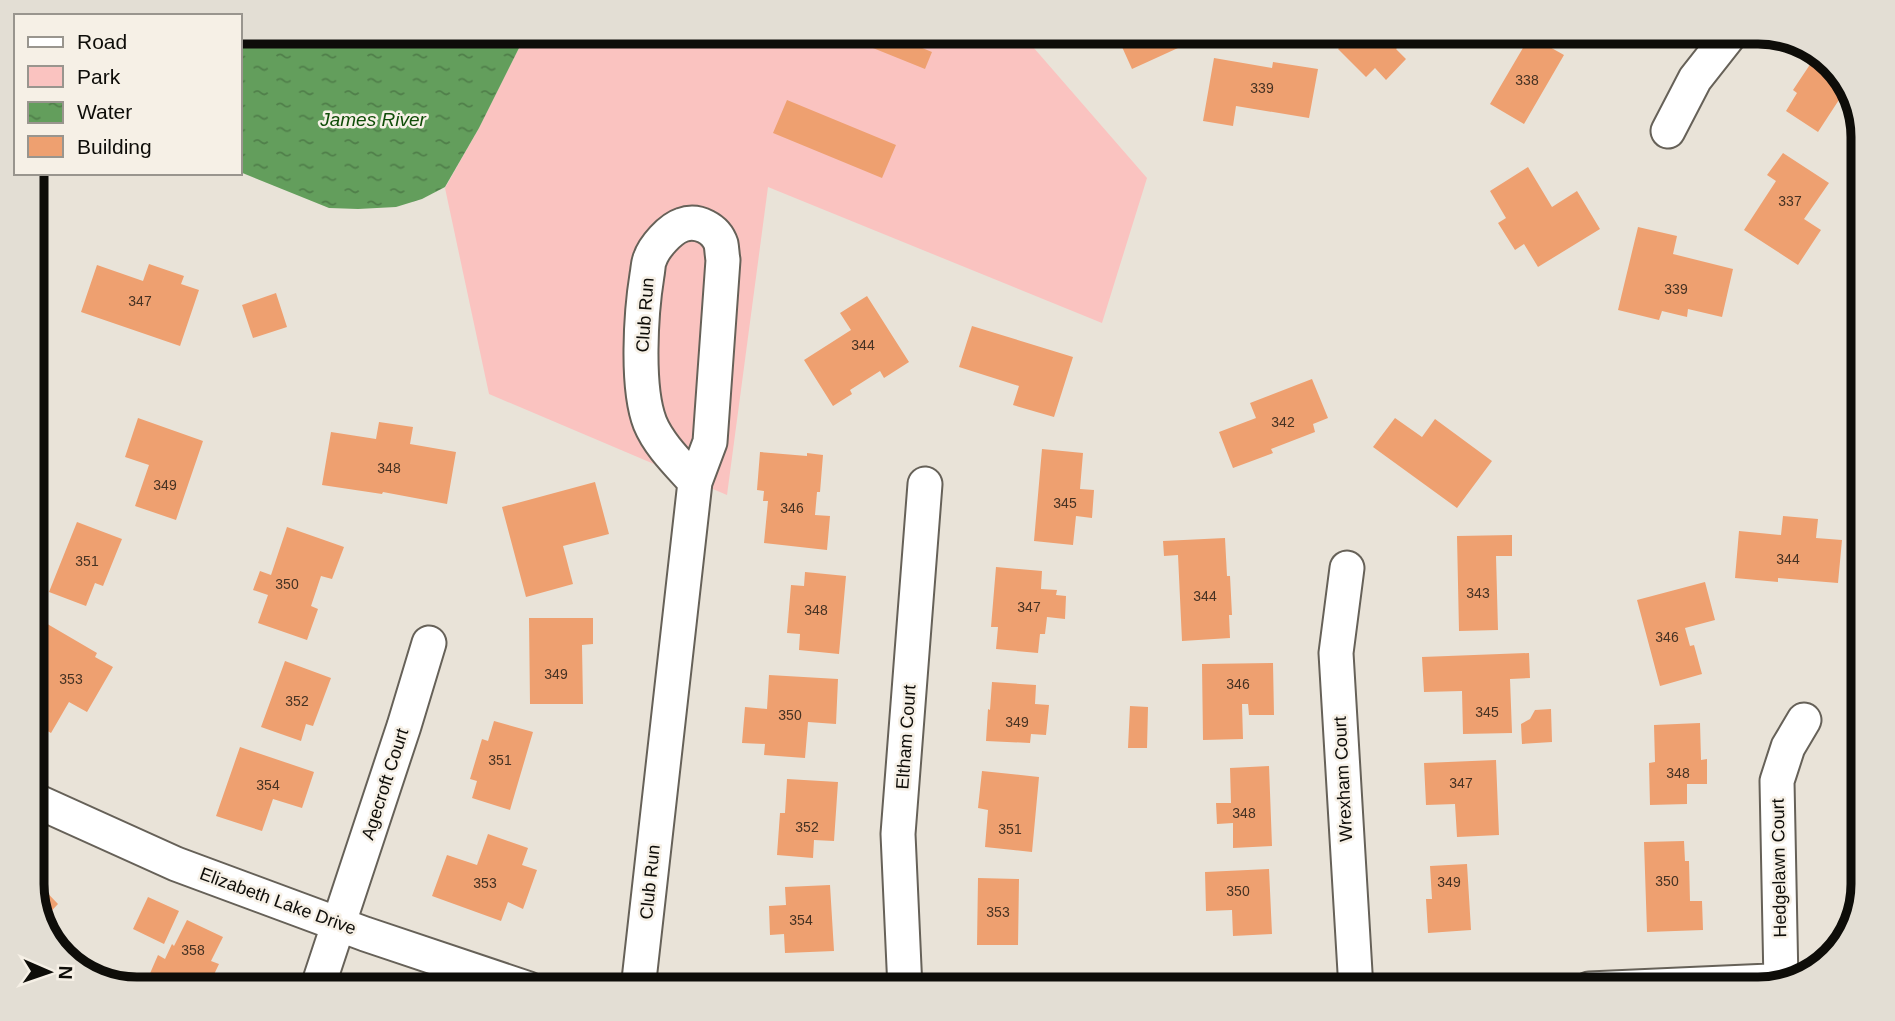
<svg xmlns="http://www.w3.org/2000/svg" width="1895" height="1021" font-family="Arial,sans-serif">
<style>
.green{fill:#fac3c0}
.water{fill:url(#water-ripples)}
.building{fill:#eea070}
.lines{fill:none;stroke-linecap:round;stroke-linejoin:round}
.street-casing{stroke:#666158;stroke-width:37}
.street{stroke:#fff;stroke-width:33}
.labels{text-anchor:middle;stroke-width:5;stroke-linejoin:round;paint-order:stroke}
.number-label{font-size:14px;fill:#463223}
.street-label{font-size:18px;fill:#0e0d09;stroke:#f6f0e6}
.water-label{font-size:19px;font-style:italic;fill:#104d08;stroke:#f6f0e6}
.rim{fill:none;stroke:#0e0d09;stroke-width:9}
</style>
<defs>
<pattern id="water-ripples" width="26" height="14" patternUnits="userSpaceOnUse" patternTransform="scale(1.75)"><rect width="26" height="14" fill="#639e5c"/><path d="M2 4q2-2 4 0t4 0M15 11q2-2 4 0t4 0" fill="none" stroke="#507f4a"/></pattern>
</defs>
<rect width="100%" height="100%" fill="#e9e3d8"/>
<path class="green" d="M 527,32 L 1020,32 L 1147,178 L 1102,323 L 768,187 L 727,495 L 489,394 L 445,188 L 479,128 Z"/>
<path class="water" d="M 240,32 L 527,32 L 479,128 L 445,187 L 422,199 L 396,207 L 358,209 L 329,208 L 240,172 Z"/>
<path class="building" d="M 868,32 L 883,32 L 932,52 L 925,69 L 863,44 Z
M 1106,32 L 1171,32 L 1178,48 L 1132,69 L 1118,38 L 1111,41 Z
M 1356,32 L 1413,32 L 1396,49 L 1406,59 L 1386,80 L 1375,68 L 1366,77 L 1338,49 Z
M 1592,32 L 1611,32 L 1605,40 Z
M 1530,36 L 1564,55 L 1524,124 L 1490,104 Z
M 1812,49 L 1846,79 L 1848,86 L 1818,132 L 1786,111 L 1797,93 L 1793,90 L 1811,63 L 1805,59 Z
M 1214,58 L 1272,68 L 1273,62 L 1318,69 L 1309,118 L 1236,106 L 1233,126 L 1203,121 Z
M 787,100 L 896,145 L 882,178 L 773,133 Z
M 1783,153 L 1829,183 L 1804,219 L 1821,230 L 1798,265 L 1744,230 L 1776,181 L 1767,175 Z
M 1528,167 L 1552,207 L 1577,191 L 1600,229 L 1538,267 L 1524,244 L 1515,250 L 1498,223 L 1506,218 L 1490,191 Z
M 1638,227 L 1677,236 L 1673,254 L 1733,269 L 1722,317 L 1688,309 L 1687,317 L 1662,311 L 1659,320 L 1618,310 Z
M 149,264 L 184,276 L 181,284 L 199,290 L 180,346 L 81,312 L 97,265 L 143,281 Z
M 276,293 L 287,327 L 253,338 L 242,305 Z
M 867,296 L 909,362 L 884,378 L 880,371 L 850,390 L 852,394 L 833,406 L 804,360 L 851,330 L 840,313 Z
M 972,326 L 1073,357 L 1054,417 L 1013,405 L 1019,386 L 959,367 Z
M 1312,379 L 1328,418 L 1313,424 L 1315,432 L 1271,449 L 1273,453 L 1233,468 L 1219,432 L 1256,418 L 1250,403 Z
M 138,418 L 203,441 L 176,520 L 135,506 L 149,465 L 125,457 Z
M 1395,418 L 1422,437 L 1435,419 L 1492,461 L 1457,508 L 1373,447 Z
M 379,422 L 413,427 L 410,444 L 456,452 L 447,504 L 383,492 L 382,494 L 322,485 L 331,432 L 376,439 Z
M 1042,449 L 1083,453 L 1080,489 L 1094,490 L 1092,518 L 1076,516 L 1073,545 L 1034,541 Z
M 760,452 L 807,456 L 807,453 L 823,455 L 820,492 L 817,492 L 815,515 L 830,516 L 827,550 L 764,543 L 768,501 L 763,501 L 764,491 L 757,490 Z
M 595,482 L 609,534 L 563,546 L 573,584 L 526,597 L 502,507 Z
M 1783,516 L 1818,519 L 1816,538 L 1842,540 L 1838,583 L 1778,578 L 1778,582 L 1735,578 L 1739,531 L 1781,535 Z
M 77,522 L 122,539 L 103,586 L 95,583 L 86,606 L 49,592 Z
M 287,527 L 344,547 L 332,579 L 321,576 L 311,606 L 318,609 L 307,640 L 258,623 L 268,595 L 253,590 L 260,571 L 271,575 Z
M 1512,535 L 1512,556 L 1496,556 L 1498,630 L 1459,631 L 1457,536 Z
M 1225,538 L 1227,576 L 1230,576 L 1232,615 L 1229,615 L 1230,638 L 1182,641 L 1178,555 L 1164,556 L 1163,541 Z
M 996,567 L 1042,571 L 1041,589 L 1057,590 L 1056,595 L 1066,596 L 1065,619 L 1047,617 L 1045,634 L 1040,634 L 1038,653 L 996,649 L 998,627 L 991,627 Z
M 805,572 L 846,576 L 839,654 L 799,650 L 800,634 L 787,633 L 791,585 L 804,586 Z
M 1705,582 L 1715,620 L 1685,628 L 1690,646 L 1694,645 L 1702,674 L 1660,686 L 1637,600 Z
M 32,615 L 97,653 L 95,657 L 113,667 L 87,712 L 69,702 L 51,733 L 32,722 L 32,686 L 40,672 L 32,667 Z
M 529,618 L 593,618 L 593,644 L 582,645 L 583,704 L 530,704 Z
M 1529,653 L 1530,678 L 1510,679 L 1512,733 L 1463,734 L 1462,691 L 1424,692 L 1422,657 Z
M 285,661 L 331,678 L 313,726 L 306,724 L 301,741 L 261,727 Z
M 1273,663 L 1274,715 L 1249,715 L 1248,704 L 1242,704 L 1243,739 L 1203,740 L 1202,664 Z
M 769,675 L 838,679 L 836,724 L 808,722 L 805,758 L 764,755 L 765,744 L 742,743 L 745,707 L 767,709 Z
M 992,682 L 1036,685 L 1035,704 L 1049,705 L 1046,735 L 1031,734 L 1030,743 L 986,741 L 988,709 L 990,710 Z
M 1130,706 L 1148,707 L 1147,748 L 1128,748 Z
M 1551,709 L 1552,742 L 1522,744 L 1521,724 L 1530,719 L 1535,710 Z
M 494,721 L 533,732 L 510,810 L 472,798 L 477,781 L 470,779 L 482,739 L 488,741 Z
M 1700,723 L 1701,760 L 1707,759 L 1707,784 L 1687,784 L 1687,804 L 1650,805 L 1649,763 L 1655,762 L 1654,725 Z
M 240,747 L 314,772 L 302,808 L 273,799 L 262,831 L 216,816 Z
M 1496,760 L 1499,835 L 1457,837 L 1455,804 L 1426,805 L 1424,763 Z
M 1269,766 L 1272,846 L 1233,848 L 1233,823 L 1217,824 L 1216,803 L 1231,803 L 1230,768 Z
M 982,771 L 1039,777 L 1032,852 L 985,847 L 988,810 L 978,808 Z
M 787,779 L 838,782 L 834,841 L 814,840 L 813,858 L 777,855 L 780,813 L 785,813 Z
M 488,834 L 528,848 L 522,865 L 537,870 L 523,909 L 508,902 L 501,921 L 432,896 L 447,855 L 477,865 Z
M 1684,841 L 1685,861 L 1689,861 L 1690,901 L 1702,901 L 1703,930 L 1647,932 L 1644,842 Z
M 1863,850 L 1863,880 L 1850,872 Z
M 1467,864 L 1471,930 L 1428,933 L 1426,899 L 1432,899 L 1430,866 Z
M 1269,869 L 1272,934 L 1233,936 L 1232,910 L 1206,911 L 1205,872 Z
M 32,877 L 58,904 L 42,921 L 32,891 Z
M 978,878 L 1019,879 L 1018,945 L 977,945 Z
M 830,885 L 834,951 L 785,953 L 784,934 L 770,935 L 769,906 L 786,905 L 785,887 Z
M 148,897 L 179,911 L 164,944 L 133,929 Z
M 187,920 L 223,937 L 211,961 L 219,964 L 207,989 L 155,989 L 157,983 L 148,978 L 158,955 L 165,959 L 172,944 L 174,946 Z"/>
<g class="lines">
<g class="street-casing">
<path id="street" d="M 1668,131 L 1695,79 L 1732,32
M 1347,568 L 1336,653 L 1356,989
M 32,799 L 176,864 L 365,934 L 529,989
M 1781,983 L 1777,781 L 1788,747 L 1804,720
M 317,989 L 404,726 L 429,643
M 638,989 L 695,482 L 710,442 L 723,260 C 722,255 722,249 721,244 C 716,229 698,219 682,225 C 670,229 654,247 650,259 C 648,263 648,270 647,275 C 641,312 636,387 650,423 C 659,445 679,464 695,482
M 905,989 L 898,834 L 925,484
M 1589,989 L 1791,980"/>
</g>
<use href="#street" class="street"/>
</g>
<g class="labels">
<g class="number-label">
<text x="1527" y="85">338</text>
<text x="1262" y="93">339</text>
<text x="1790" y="206">337</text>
<text x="1676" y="294">339</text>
<text x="140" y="306">347</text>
<text x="863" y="350">344</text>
<text x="1283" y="427">342</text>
<text x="389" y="473">348</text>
<text x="165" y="490">349</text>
<text x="1065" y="508">345</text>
<text x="792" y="513">346</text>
<text x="1788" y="564">344</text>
<text x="87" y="566">351</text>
<text x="287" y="589">350</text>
<text x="1478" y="598">343</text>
<text x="1205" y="601">344</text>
<text x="1029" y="612">347</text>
<text x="816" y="615">348</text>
<text x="1667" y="642">346</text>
<text x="556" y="679">349</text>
<text x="71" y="684">353</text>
<text x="1238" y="689">346</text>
<text x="297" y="706">352</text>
<text x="1487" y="717">345</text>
<text x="790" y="720">350</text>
<text x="1017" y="727">349</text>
<text x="500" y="765">351</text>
<text x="1678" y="778">348</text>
<text x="1461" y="788">347</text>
<text x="268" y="790">354</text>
<text x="1244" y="818">348</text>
<text x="807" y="832">352</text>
<text x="1010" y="834">351</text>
<text x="1667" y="886">350</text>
<text x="1449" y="887">349</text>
<text x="485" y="888">353</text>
<text x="1238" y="896">350</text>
<text x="998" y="917">353</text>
<text x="801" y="925">354</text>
<text x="193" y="955">358</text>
</g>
<g class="street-label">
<text transform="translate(645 315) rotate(-86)" y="6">Club Run</text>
<text transform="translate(906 737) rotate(-86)" y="6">Eltham Court</text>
<text transform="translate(1343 779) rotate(-93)" y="6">Wrexham Court</text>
<text transform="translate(385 784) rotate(-72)" y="6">Agecroft Court</text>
<text transform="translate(1779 868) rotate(-91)" y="6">Hedgelawn Court</text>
<text transform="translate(650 882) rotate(-84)" y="6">Club Run</text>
<text transform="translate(278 901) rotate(20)" y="6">Elizabeth Lake Drive</text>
</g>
<g class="water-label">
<text x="373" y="126">James River</text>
</g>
</g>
<path d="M0 0H1895V1021H0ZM137 44H1758A93 93 0 0 1 1851 137V884A93 93 0 0 1 1758 977H137A93 93 0 0 1 44 884V137A93 93 0 0 1 137 44Z" fill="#e3ded4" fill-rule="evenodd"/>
<path class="rim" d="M137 44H1758A93 93 0 0 1 1851 137V884A93 93 0 0 1 1758 977H137A93 93 0 0 1 44 884V137A93 93 0 0 1 137 44Z"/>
<rect x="14" y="14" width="228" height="161" fill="#f6f0e6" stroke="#99958e" stroke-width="2"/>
<rect x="28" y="37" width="35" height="10" fill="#ffffff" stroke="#99958e" stroke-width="2"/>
<text x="77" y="49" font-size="21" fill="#0e0d09">Road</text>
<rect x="28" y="66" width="35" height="21" fill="#fac3c0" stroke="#99958e" stroke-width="2"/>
<text x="77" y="84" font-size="21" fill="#0e0d09">Park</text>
<rect x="28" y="102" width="35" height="21" fill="url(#water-ripples)" stroke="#99958e" stroke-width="2"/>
<text x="77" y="119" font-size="21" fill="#0e0d09">Water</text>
<rect x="28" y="136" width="35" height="21" fill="#eea070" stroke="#99958e" stroke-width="2"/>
<text x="77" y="154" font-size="21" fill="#0e0d09">Building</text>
<g transform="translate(49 972) rotate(92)" stroke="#f6f0e6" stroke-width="5" paint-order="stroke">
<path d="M0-5L12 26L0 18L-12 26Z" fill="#0e0d09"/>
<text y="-10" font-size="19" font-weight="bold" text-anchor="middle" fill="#0e0d09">N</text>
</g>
</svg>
